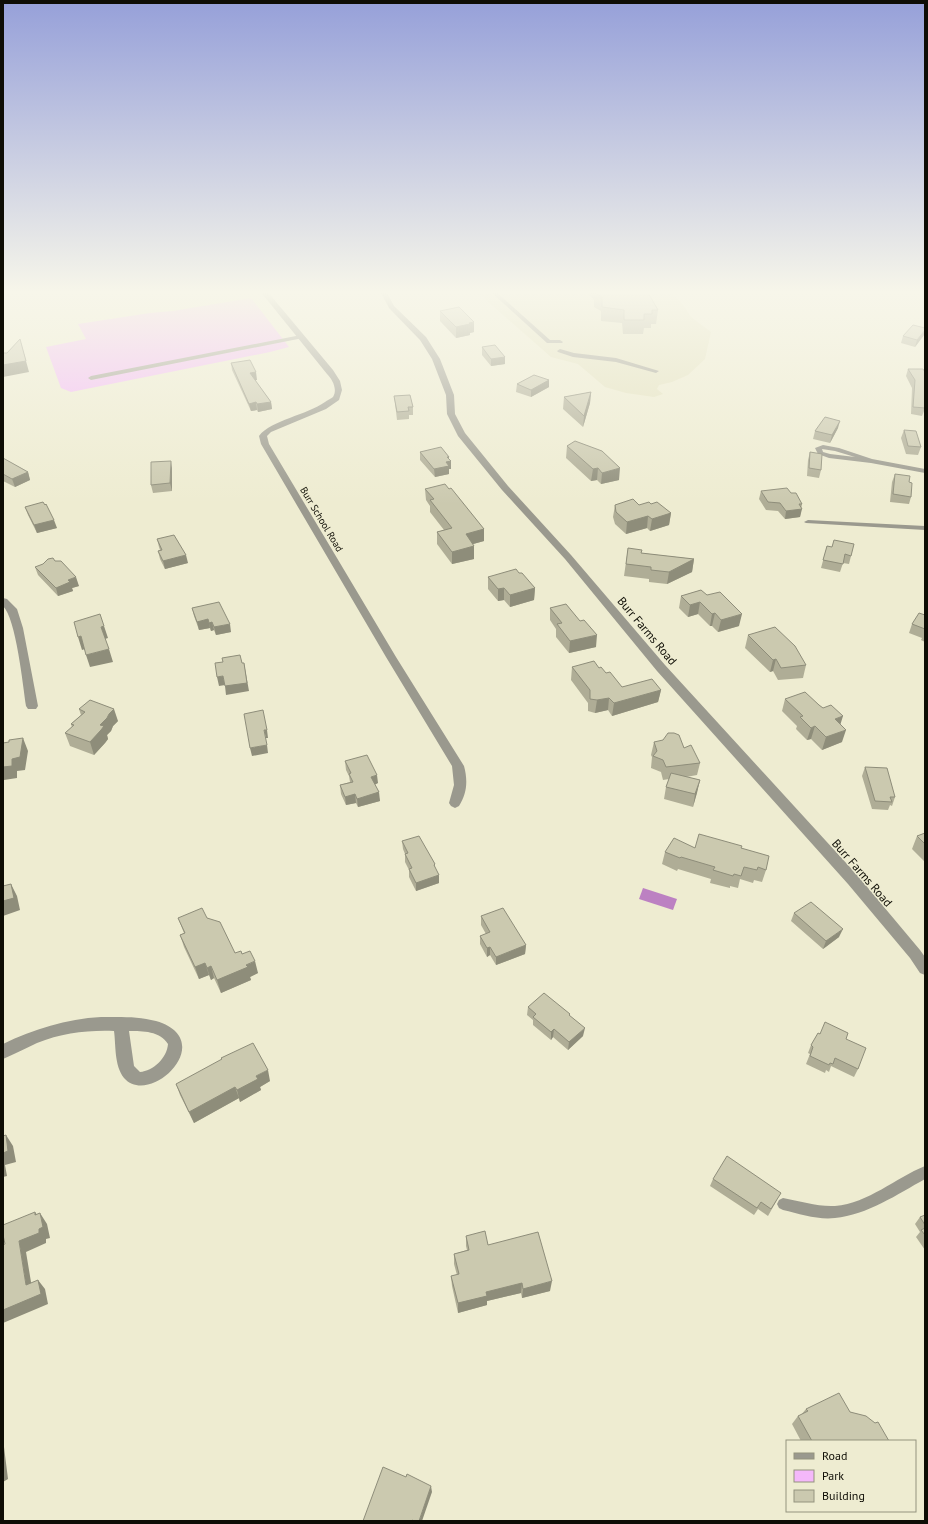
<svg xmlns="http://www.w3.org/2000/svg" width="928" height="1524" font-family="'PT Sans',sans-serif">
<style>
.built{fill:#e3e1be}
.green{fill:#f4b8fa}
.water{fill:#bc81c2}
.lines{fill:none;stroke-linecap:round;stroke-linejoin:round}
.lane{fill:#9a998e;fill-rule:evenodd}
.street{fill:#9a998e;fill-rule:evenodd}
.wall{fill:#afad96}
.shaded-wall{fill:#8e8d7a}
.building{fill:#cbc9af;stroke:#8e8d7a}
.labels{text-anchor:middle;stroke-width:3;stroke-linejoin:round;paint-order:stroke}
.far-street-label{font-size:10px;fill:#0e0d05;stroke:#eeecd1}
.street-label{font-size:12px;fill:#0e0d05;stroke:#eeecd1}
</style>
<rect width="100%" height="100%" fill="#eeecd1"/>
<path class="built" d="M 476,291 L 668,291 L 681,302 L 691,317 L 711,332 L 705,359 L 688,375 L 672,382 L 659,385 L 657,389 L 663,394 L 654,397 L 626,393 L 605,387 L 578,364 L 551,357 Z"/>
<path class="green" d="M 251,298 L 289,347 L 270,352 L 71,392 L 61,388 L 46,347 L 86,339 L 78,324 L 150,313 L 173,311 Z"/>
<path class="water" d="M 643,888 L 677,899 L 673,910 L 639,899 Z"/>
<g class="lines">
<path class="lane" d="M 490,291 L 495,291 L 550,340 L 560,340 L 563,342 L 562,343 L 547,343 Z
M 301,335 L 303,336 L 303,338 L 91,380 L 88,378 L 91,376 Z
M 560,349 L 574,353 L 616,358 L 659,371 L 656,373 L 616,362 L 573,357 L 558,352 L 557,351 Z
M 823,445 L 839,448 L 872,459 L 925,469 L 925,473 L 871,463 L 829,458 L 818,454 L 815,448 ZM 822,449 L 835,451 L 855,457 L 830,454 L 823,452 Z
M 808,520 L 925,526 L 925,530 L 806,523 L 804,522 Z
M 925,1166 L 925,1179 C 898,1194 867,1215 835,1218 C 818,1220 800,1214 783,1210 L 779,1208 L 777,1204 L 779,1200 L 783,1198 C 800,1201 818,1207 835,1206 C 869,1203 895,1178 925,1166 Z"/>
<path class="street" d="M 260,291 L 267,291 L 333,370 L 340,381 L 342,390 L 339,400 L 326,409 L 271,432 L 267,436 L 269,444 L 396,657 L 464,766 C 468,781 467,793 459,806 L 455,808 L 451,806 L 449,803 L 454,785 L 452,766 L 386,657 L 261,444 L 259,436 C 271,420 307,415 325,402 C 327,400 331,399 333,397 C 338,389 332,379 327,374 Z
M 380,291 L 386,291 L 394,306 L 426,337 L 440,359 L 454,395 L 455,414 L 465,433 L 508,486 L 571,555 L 665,665 L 858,876 L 920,950 L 925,957 L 925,975 L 920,973 L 910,958 L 848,884 L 657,671 L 565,559 L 502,490 L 458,436 L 447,414 L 446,395 L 432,359 L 420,340 L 389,308 Z
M 3,598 L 7,599 L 17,609 L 23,628 L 38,706 L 36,709 L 28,709 L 26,706 C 23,686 16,618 3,606 Z
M 101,1017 C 119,1017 138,1016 156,1021 C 220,1040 150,1108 124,1078 C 114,1065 116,1045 114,1031 C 88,1030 62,1033 37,1043 C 26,1048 15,1054 3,1059 L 3,1044 C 34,1029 66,1019 101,1017 ZM 129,1031 C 143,1031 160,1031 168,1044 C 167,1058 153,1071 140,1072 L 134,1066 Z"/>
</g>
<path class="wall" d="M 588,291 L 647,291 L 658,310 L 656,324 L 651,324 L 651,328 L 644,328 L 643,334 L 623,334 L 622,323 L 601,321 L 601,311 L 594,307 L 594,300 L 588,293 Z
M 440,311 L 474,332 L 470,333 L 470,335 L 456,338 L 440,321 Z
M 924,335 L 915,347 L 901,343 L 903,336 Z
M 482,347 L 505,357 L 505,364 L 491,366 L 482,355 Z
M 231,363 L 257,380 L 255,380 L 271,402 L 272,409 L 258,412 L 257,410 L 251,411 L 232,370 Z
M 908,369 L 925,372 L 925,411 L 924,411 L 922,416 L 911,414 L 912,388 L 906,376 Z
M 549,380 L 549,387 L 531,397 L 516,392 L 517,384 Z
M 591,392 L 590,403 L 583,427 L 563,409 L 564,397 Z
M 394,396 L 413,407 L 413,415 L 409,415 L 409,419 L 397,420 L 395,403 Z
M 838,428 L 830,443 L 813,439 L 815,431 Z
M 904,430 L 921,447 L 918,455 L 906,454 L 901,438 Z
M 567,446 L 619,480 L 601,484 L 597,480 L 591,481 L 566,458 Z
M 420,452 L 449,459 L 451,469 L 449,469 L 449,474 L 435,477 L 420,460 Z
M 810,452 L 821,470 L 819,478 L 807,476 L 808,460 Z
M 3,458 L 28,472 L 30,480 L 15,487 L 3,481 Z
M 172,468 L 172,491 L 153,493 L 151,485 Z
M 895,474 L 909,482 L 911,497 L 909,504 L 890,502 L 892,482 Z
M 425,489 L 484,529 L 484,541 L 473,544 L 474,559 L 452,564 L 437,544 L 437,532 L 444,530 L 430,512 L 430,506 L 426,500 Z
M 761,491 L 791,493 L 802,504 L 800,517 L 785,519 L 778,511 L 766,510 L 759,499 Z
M 651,504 L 671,513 L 669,525 L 650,531 L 647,528 L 626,534 L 615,524 L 613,517 L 615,505 L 639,505 Z
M 25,507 L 57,528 L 37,533 L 28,515 Z
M 157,539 L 188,563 L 165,569 L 160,559 L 158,551 L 160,550 L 159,547 Z
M 827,546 L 851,556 L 849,564 L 843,563 L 840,572 L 821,568 Z
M 628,548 L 641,553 L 694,559 L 692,572 L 667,584 L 649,582 L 649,579 L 624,576 Z
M 35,567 L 79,586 L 72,588 L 73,591 L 58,596 L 38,575 Z
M 519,573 L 535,588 L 534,600 L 510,607 L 504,600 L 498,601 L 488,589 L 488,577 Z
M 701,590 L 739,626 L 718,632 L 712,626 L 710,626 L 698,614 L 688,617 L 679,608 L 681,596 Z
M 192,608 L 231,632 L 216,635 L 214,630 L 211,631 L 210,628 L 199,630 L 194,616 Z
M 550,608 L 596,647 L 569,653 L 556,637 L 556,629 L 550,620 Z
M 925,615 L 925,642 L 921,640 L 922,638 L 909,633 L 912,624 Z
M 748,635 L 806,665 L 803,678 L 778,680 L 773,671 L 770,672 L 745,648 Z
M 572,667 L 599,668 L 606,673 L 622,687 L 661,690 L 658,702 L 612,716 L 608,710 L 595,713 L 588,711 L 588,703 L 571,680 Z
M 785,699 L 819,705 L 840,724 L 842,742 L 822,750 L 811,739 L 807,740 L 796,729 L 797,726 L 782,711 Z
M 79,709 L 118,721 L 113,726 L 111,731 L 107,735 L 108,739 L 105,743 L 94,755 L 70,746 L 65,733 L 72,727 L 71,724 L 81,715 Z
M 654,742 L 684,748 L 700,763 L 697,775 L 686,777 L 700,780 L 693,807 L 664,799 L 666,787 L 669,779 L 663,780 L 661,772 L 651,768 L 652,757 L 651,755 Z
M 345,761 L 378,783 L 375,784 L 380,801 L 358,807 L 356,803 L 346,805 L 341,794 L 340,785 L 350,782 L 349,776 L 346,770 Z
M 865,767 L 895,797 L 892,806 L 890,805 L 888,810 L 872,809 L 862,776 Z
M 925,833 L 925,862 L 912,849 L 917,836 Z
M 402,841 L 435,864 L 435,868 L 439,883 L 416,891 L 409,877 L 409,870 L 405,862 L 405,854 L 403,849 Z
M 695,848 L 741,848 L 766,870 L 762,882 L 754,880 L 753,883 L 740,879 L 738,888 L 730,886 L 730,888 L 710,883 L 711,879 L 678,869 L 677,871 L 662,864 L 665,852 Z
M 794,913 L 839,937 L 823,949 L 791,921 Z
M 481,916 L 526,945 L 525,954 L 496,965 L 490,955 L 487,957 L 480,944 L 480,936 L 486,934 L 481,925 Z
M 178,918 L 207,918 L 235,953 L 242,954 L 258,973 L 250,977 L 251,980 L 221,993 L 214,978 L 211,980 L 209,975 L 199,979 L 184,947 L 180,935 L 184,933 Z
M 528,1007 L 570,1016 L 583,1036 L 568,1050 L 553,1037 L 551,1040 L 533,1025 L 533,1020 L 527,1015 Z
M 820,1033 L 846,1039 L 858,1069 L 854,1077 L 831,1066 L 829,1072 L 826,1070 L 825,1073 L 806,1064 L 810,1054 L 808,1053 L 811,1045 Z
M 270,1081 L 260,1087 L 261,1090 L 240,1102 L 239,1098 L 194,1123 L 180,1095 L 176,1084 Z
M 713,1179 L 777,1200 L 768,1216 L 758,1209 L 754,1215 L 710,1186 Z
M 925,1215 L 925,1250 L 916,1237 L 920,1232 L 915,1224 L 920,1217 Z
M 466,1236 L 488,1245 L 550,1291 L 522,1298 L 521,1293 L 487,1301 L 487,1305 L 458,1313 L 452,1286 L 451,1276 L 457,1275 L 454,1264 L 454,1254 L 467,1250 L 466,1246 Z
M 806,1409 L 850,1412 L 889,1441 L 801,1441 L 792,1424 L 798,1416 L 801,1415 Z"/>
<path class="shaded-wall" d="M 474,322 L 474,332 L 470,333 L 470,335 L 456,338 L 456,327 L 469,323 Z
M 925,330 L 924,335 L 915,347 L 917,340 Z
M 20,339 L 29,372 L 3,377 L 3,365 Z
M 505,357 L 505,364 L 491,366 L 491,359 Z
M 256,372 L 257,380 L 251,381 L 250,373 Z
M 549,380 L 549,387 L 531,397 L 531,390 Z
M 591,392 L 590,403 L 583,427 L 584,416 Z
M 256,402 L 257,410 L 251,411 L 249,404 Z
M 271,402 L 272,409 L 258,412 L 257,404 Z
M 840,421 L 838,428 L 830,443 L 832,435 Z
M 447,457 L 449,457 L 449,461 L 451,461 L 451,469 L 449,469 L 449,474 L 435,477 L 434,469 L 446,462 Z
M 171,461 L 172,468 L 172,491 L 170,483 Z
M 598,468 L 597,480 L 591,481 L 593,469 Z
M 620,468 L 619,480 L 601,484 L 602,473 Z
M 28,472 L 30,480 L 15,487 L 12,479 Z
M 802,509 L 800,517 L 785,519 L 786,511 Z
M 671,513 L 669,525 L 650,531 L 652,519 Z
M 648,516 L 647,528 L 626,534 L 627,522 Z
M 54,520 L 57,528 L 37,533 L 34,525 Z
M 484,529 L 484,541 L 466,546 L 466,534 Z
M 474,546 L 474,559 L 452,564 L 452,552 Z
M 186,555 L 188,563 L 165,569 L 163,561 Z
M 694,559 L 692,572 L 667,584 L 669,572 Z
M 76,577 L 79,586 L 72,588 L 73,591 L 58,596 L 56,588 L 68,580 Z
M 504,588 L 504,600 L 498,601 L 498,589 Z
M 535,588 L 534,600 L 510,607 L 510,595 Z
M 700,602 L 698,614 L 688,617 L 690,605 Z
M 715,613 L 712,626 L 710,626 L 712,614 Z
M 742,614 L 739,626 L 718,632 L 721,620 Z
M 208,619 L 210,628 L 199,630 L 197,622 Z
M 212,622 L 214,630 L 211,631 L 209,623 Z
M 230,624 L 231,632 L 216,635 L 214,627 Z
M 104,626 L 108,638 L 105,639 L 101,627 Z
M 597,635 L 596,647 L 569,653 L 570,641 Z
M 81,636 L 85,649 L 82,650 L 78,637 Z
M 109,649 L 113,662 L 90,667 L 86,655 Z
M 776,659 L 773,671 L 770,672 L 773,660 Z
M 244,663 L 249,691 L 226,695 L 225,686 Z
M 223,676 L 225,685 L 219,686 L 217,677 Z
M 661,690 L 658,702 L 612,716 L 614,703 Z
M 609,698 L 608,710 L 595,713 L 597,700 Z
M 114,709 L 118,721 L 113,726 L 111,731 L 107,735 L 108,739 L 105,743 L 94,755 L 90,742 L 100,725 L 109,714 Z
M 843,716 L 839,729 L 835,719 Z
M 815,726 L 811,739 L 807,740 L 811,728 Z
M 264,730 L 267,730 L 268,738 L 266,738 Z
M 846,730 L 842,742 L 822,750 L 826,737 Z
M 23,738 L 28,751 L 25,770 L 17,771 L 17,778 L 4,780 L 3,778 L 3,767 L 12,759 Z
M 267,745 L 268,753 L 252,756 L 250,748 Z
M 377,775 L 378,783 L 372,786 L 371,777 Z
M 700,780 L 697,793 L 693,807 L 695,794 Z
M 379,792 L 380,801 L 358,807 L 357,799 Z
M 355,794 L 356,803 L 346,805 L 345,797 Z
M 439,875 L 439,883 L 416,891 L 416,883 Z
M 11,884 L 17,896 L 20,910 L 3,916 L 3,901 Z
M 843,929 L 839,937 L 823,949 L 826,941 Z
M 526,945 L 525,954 L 496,965 L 496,957 Z
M 490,947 L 490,955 L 487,957 L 487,948 Z
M 255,961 L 258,973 L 250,977 L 251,980 L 221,993 L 217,980 Z
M 205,963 L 209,975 L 199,979 L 195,967 Z
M 211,966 L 214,978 L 211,980 L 207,968 Z
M 585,1028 L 583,1036 L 568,1050 L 569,1042 Z
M 554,1029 L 553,1037 L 551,1040 L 551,1032 Z
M 268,1070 L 270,1081 L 260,1087 L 261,1090 L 240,1102 L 237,1090 L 256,1076 Z
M 235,1087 L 239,1098 L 194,1123 L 189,1112 Z
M 6,1135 L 13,1146 L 16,1162 L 5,1165 L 7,1176 L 3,1177 L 3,1153 Z
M 35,1212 L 42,1222 L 40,1213 L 47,1224 L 50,1238 L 46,1239 L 46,1243 L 26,1252 L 33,1294 L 26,1285 L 19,1241 L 35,1215 Z
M 38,1280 L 45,1289 L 48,1304 L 3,1323 L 3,1310 Z
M 552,1281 L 550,1291 L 522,1298 L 523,1289 Z
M 522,1283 L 521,1293 L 487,1301 L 487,1305 L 458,1313 L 458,1303 L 486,1292 Z
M 3,1439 L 8,1479 L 3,1482 Z
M 431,1486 L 432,1492 L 422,1521 L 419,1521 Z"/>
<path class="building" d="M 595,291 L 647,291 L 658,310 L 652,310 L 652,314 L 644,314 L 644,320 L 624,320 L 624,310 L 602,307 L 602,297 L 595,293 Z
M 459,307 L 474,322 L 469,323 L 470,324 L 456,327 L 440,311 Z
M 913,325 L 925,328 L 925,330 L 917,340 L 903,336 Z
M 20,339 L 26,361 L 3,365 L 3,353 L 7,353 Z
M 495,345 L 505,357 L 491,359 L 482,347 Z
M 250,360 L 256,372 L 250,373 L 271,402 L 257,404 L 256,402 L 249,404 L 231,363 Z
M 908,369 L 923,369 L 925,372 L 925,408 L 913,407 L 915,380 Z
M 534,375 L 549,380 L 531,390 L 517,384 Z
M 591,392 L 584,416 L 564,397 Z
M 410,395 L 413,407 L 408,407 L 409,411 L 397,412 L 394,396 Z
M 825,417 L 840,421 L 832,435 L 815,431 Z
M 904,430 L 916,431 L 921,447 L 908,446 Z
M 575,441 L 602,451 L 620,468 L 602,473 L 598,468 L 593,469 L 567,446 Z
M 441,447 L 449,457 L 447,457 L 451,461 L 446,462 L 449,466 L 434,469 L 420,452 Z
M 810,452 L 822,454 L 821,470 L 809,468 Z
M 3,458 L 28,472 L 12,479 L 3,474 Z
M 171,461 L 170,483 L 151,485 L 151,462 Z
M 895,474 L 910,476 L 909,482 L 912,483 L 911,497 L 893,494 Z
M 445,484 L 449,489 L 451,488 L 484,529 L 466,534 L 474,546 L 452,552 L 437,532 L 452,528 L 430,500 L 434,499 L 425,489 Z
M 787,488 L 791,493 L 796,493 L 802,504 L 799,504 L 802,509 L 786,511 L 780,503 L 768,502 L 761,491 Z
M 633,499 L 639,505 L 649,502 L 651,504 L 657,502 L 671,513 L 652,519 L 648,516 L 627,522 L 616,512 L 615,505 Z
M 43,502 L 45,505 L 46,504 L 54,520 L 34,525 L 25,507 Z
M 174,535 L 186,555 L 163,561 L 158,551 L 162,550 L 157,539 Z
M 834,540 L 854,544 L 851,556 L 845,554 L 843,564 L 823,560 L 827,546 L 832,547 Z
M 628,548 L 642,550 L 641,553 L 694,559 L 669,572 L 651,570 L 651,567 L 626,564 Z
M 53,558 L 55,561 L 61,561 L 76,577 L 68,580 L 70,582 L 56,588 L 35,567 L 43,564 L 48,559 Z
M 516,569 L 519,573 L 522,573 L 535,588 L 510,595 L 504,588 L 498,589 L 488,577 Z
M 701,590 L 707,595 L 720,592 L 742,614 L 721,620 L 715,613 L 712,614 L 700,602 L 690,605 L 681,596 Z
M 219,602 L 230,624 L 214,627 L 212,622 L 209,623 L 208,619 L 197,622 L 192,608 Z
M 566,604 L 580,621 L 584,620 L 597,635 L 570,641 L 557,624 L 562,623 L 550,608 Z
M 919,613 L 925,615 L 925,629 L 912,624 Z
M 100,614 L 104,626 L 101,627 L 109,649 L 86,655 L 81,636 L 78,637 L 74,622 Z
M 775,627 L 795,646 L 806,665 L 781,668 L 776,659 L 773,660 L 748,635 Z
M 240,655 L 242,663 L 244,663 L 247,683 L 225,686 L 223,676 L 217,677 L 215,663 L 223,662 L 222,658 Z
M 594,661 L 599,668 L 601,667 L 606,673 L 610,672 L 622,687 L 652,679 L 661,690 L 614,703 L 609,698 L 597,700 L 590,699 L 590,690 L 572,667 Z
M 805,692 L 819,705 L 823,708 L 831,705 L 843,716 L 835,719 L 846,730 L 826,737 L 815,726 L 811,728 L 800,717 L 803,716 L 785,699 Z
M 90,700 L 114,709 L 109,714 L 107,718 L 100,725 L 104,726 L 101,730 L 90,742 L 65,733 L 74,725 L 71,724 L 85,712 L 79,709 Z
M 263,710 L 267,730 L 264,730 L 267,745 L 250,748 L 244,714 Z
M 668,733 L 674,733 L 679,735 L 684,748 L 691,745 L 700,763 L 666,767 L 663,760 L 653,756 L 657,751 L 654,742 L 663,740 Z
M 23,738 L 20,757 L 12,759 L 12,766 L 3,767 L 3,743 L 9,742 L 9,740 Z
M 367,755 L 377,775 L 371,777 L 379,792 L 357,799 L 355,794 L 345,797 L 340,785 L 353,782 L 349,774 L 351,773 L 345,761 Z
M 865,767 L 887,768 L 895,797 L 890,797 L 892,802 L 875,801 Z
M 671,773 L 700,780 L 695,794 L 666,787 Z
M 925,833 L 925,844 L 917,836 Z
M 699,834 L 742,846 L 741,848 L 769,856 L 766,870 L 758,867 L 757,870 L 744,867 L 741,876 L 734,874 L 733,876 L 713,870 L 715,867 L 681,857 L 680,858 L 665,852 L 674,838 L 695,848 Z
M 419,836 L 435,864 L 434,865 L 439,875 L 416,883 L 409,869 L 412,868 L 405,854 L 408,853 L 402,841 Z
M 11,884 L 14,898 L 3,901 L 3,886 Z
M 811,902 L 843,929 L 826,941 L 794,913 Z
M 202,908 L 207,918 L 220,922 L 235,953 L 241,951 L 242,954 L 250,951 L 255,961 L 246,965 L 248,967 L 217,980 L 211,966 L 207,968 L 205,963 L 195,967 L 180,935 L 185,933 L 178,918 Z
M 503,908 L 526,945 L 496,957 L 490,947 L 487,948 L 480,936 L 490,932 L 481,916 Z
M 544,993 L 570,1014 L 569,1015 L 585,1028 L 569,1042 L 554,1029 L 551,1032 L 533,1017 L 536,1014 L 528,1007 Z
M 825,1022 L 848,1033 L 846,1039 L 866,1048 L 858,1069 L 835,1058 L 833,1064 L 830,1063 L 829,1065 L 810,1056 L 813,1047 L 811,1045 L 818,1033 L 820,1034 Z
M 253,1043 L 268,1070 L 256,1076 L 258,1079 L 237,1090 L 235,1087 L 189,1112 L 176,1084 L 222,1059 L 221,1058 Z
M 6,1135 L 8,1151 L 3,1153 L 3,1136 Z
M 727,1156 L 781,1193 L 771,1209 L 761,1202 L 757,1208 L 713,1179 Z
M 35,1212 L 35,1215 L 40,1213 L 43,1227 L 39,1229 L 39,1233 L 19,1241 L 26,1285 L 38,1280 L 41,1294 L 3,1310 L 3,1245 L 5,1244 L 3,1235 L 3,1225 Z
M 925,1215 L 925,1225 L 920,1217 Z
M 925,1228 L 925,1235 L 921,1230 Z
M 485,1231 L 488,1245 L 538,1232 L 552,1281 L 523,1289 L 522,1283 L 486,1292 L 487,1296 L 458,1303 L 451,1276 L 459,1274 L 454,1254 L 469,1250 L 466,1236 Z
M 839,1393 L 850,1412 L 866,1416 L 875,1423 L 878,1422 L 889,1441 L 812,1441 L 798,1416 L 808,1411 L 806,1409 Z
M 383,1467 L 406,1477 L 407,1474 L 431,1486 L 419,1521 L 414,1521 L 412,1520 L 412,1521 L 363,1521 Z"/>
<linearGradient id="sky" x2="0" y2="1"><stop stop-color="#96a0d9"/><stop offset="0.58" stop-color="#f7f6ea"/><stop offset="1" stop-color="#f7f6ea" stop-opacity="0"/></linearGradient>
<rect width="928" height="504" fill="url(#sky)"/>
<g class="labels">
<g class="far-street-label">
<text transform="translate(322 519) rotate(59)" y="4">Burr School Road</text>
</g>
<g class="street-label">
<text transform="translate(647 631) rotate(50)" y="4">Burr Farms Road</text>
<text transform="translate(862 873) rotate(49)" y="4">Burr Farms Road</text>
</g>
</g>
<rect width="928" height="1524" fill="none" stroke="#0e0d05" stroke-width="8"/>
<rect x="786" y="1440" width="130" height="72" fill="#eeecd1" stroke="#94937f"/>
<rect x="794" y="1453" width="20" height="6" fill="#9a998e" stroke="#94937f"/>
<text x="822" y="1460" font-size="12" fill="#0e0d05">Road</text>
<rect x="794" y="1470" width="20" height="12" fill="#f4b8fa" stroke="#94937f"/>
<text x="822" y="1480" font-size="12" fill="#0e0d05">Park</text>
<rect x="794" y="1490" width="20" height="12" fill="#cbc9af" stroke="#94937f"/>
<text x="822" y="1500" font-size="12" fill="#0e0d05">Building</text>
</svg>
